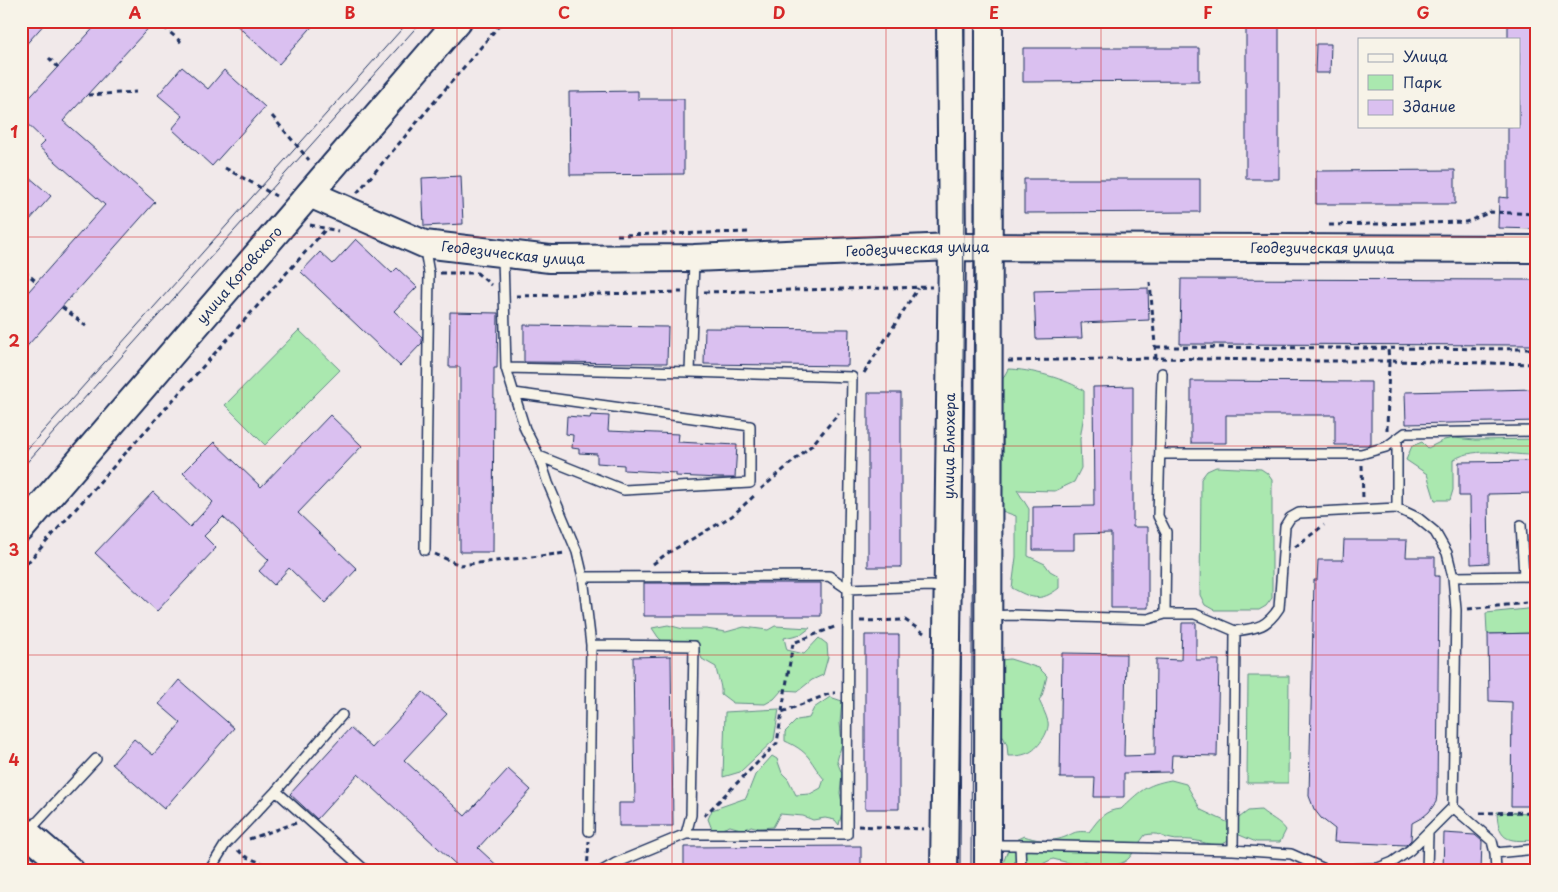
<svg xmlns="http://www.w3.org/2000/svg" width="1558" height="892" font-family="'Playpen Sans',sans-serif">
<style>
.green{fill:#aae8af;stroke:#628c86}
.building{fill:#dac0f0;stroke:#1b2f5e}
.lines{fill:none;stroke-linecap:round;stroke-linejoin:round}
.lane-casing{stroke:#1b2f5e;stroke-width:12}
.secondary-casing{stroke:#1b2f5e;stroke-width:30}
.path{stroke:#1b2f5e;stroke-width:3;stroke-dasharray:5 4;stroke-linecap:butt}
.lane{stroke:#f7f3e8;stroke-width:9}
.secondary{stroke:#f7f3e8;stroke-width:26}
.tram{stroke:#1b2f5e;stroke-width:1}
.grid{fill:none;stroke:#d62828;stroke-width:1;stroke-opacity:0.55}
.labels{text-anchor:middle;stroke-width:4;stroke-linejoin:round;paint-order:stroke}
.street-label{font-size:14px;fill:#1b2f5e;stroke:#f7f3e8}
.neatline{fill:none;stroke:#d62828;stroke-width:2}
.grid-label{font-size:16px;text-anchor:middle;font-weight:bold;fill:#d62828}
</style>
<rect width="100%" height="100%" fill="#f1e9ea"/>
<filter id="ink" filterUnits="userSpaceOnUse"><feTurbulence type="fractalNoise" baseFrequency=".02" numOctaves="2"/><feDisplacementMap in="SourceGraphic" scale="10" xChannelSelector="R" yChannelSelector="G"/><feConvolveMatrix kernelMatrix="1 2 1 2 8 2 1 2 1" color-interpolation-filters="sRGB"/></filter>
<g filter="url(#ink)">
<path class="green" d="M 299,330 L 340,370 L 265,445 L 225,405 Z
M 1008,369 C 1029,369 1068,379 1084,391 L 1084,414 L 1080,439 L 1081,468 L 1074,482 L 1055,491 L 1017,490 L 1029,509 L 1028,556 L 1045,564 L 1050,571 L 1059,576 L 1059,588 C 1040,603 1031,598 1012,588 L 1016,557 L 1016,516 L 1002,511 L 1003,440 L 1001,382 Z
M 1454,438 L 1475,440 L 1537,439 L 1537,455 C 1510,456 1477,445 1453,460 L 1453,490 L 1450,500 L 1435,500 L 1427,474 L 1406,460 L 1412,446 L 1422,442 L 1428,448 L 1444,440 Z
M 1216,467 L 1261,469 L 1267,473 L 1272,480 L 1272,598 L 1266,606 L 1259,610 L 1214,610 L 1205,605 L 1200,595 L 1201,479 L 1207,471 Z
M 1537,608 L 1537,633 L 1488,634 L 1487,633 L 1486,613 Z
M 668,625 L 683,629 L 706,629 L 726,632 L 744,627 L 768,630 L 775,626 L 810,628 L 802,634 L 784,638 L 787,650 L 804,654 L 819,638 L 827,644 L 828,657 L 823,675 L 812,680 L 798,691 L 782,690 L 774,699 L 765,704 L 733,703 L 721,694 C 722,684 717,677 716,667 L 702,659 L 699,651 L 684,641 L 665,644 L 658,637 L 652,628 Z
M 1010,659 L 1039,668 L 1047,676 L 1042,696 L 1039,700 C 1042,707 1046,714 1048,722 C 1050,732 1037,750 1028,753 C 1021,756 1015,756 1008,756 L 1007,745 L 998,725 L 1002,702 L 1000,687 L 1001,660 Z
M 1248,676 L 1289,676 L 1288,783 L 1247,783 Z
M 830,697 L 842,701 L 840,723 L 842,743 L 837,761 L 842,774 L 840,793 L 843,807 L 839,825 L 835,820 L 825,818 L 813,820 L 803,816 L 780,814 L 773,827 L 759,828 L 751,826 L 744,830 L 730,826 L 713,832 L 708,819 L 712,810 L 746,798 L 755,775 L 772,756 L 777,759 L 782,773 L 788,779 L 796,795 L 810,794 L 821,788 L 824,779 C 818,772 814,765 809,758 C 803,750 794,745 785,741 L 785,732 L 797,720 L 809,718 L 814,708 Z
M 779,709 L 774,740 L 740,772 L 723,777 L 725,712 Z
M 1171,780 L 1186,784 L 1201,810 L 1231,824 L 1248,811 L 1261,810 C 1269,817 1280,821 1286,830 L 1280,842 L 1256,842 L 1237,834 C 1215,853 1215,843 1191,840 C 1184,839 1177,841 1171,839 C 1157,836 1161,832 1145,835 C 1139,842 1135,852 1129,858 C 1118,870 1097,864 1084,861 L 1077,865 L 1053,859 L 1040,865 L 1040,871 L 1003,871 L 1003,863 L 1011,842 L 1024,836 C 1036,840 1046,842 1059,839 C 1074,835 1071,830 1089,832 C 1099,819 1104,810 1121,809 C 1140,791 1145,785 1171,780 Z
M 1497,812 L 1537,813 L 1537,840 C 1511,841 1498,844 1497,812 Z"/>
<path class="building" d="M 21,21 L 47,21 L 21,50 Z
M 100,21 L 155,21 L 63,121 L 155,202 L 21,353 L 21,300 L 105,205 L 39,147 L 45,141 L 21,118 L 21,107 Z
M 232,21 L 317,21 L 279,64 Z
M 1246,21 L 1279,21 L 1279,179 L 1246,179 Z
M 1508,21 L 1537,21 L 1537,229 L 1498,228 L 1499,197 L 1508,198 L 1508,126 L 1519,126 L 1519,39 L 1508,39 Z
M 1316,44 L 1331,44 L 1330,73 L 1315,73 Z
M 1023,48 L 1199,48 L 1199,81 L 1023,82 Z
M 182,67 L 208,89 L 224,70 L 265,107 L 212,166 L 172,129 L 183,116 L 158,95 Z
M 638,91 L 638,99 L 684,99 L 684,174 L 570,175 L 569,92 Z
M 21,170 L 51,196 L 21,230 Z
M 1455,170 L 1455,204 L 1316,204 L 1316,171 Z
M 461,176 L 463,224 L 424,226 L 422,178 Z
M 1024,179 L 1200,179 L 1200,212 L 1024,213 Z
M 356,239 L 392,273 L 397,268 L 417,287 L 394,311 L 422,337 L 422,343 L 400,366 L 301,272 L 320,252 L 333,264 Z
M 1181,279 L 1537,280 L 1537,345 L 1180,344 Z
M 1148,288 L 1149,320 L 1081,323 L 1082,338 L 1036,339 L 1034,291 Z
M 450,312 L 498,313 L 497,368 L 494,368 L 493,552 L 460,552 L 460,367 L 449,367 Z
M 524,325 L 668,327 L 667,363 L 524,362 Z
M 705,328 L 849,329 L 848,366 L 704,364 Z
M 1191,381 L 1371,382 L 1371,445 L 1335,445 L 1335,415 L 1226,415 L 1226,443 L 1191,443 Z
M 1133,386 L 1133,527 L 1148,527 L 1148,608 L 1111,608 L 1111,533 L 1074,534 L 1074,550 L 1033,550 L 1033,507 L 1094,506 L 1093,387 Z
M 1537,389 L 1537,421 L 1406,424 L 1405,392 Z
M 868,393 L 901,393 L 901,567 L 868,567 Z
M 330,415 L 362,446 L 298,513 L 357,569 L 325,603 L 289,568 L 274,585 L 259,571 L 269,560 L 223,517 L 204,536 L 216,548 L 157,611 L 95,553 L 153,492 L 190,527 L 213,502 L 183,473 L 214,442 L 261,487 Z
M 591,415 L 609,416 L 608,431 L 679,434 L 678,442 L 737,445 L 735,478 L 719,478 L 676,476 L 676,473 L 624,470 L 624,465 L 597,463 L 597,454 L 579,453 L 579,449 L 572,448 L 573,435 L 566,434 L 567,416 L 590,418 Z
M 1537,461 L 1537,493 L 1488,494 L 1489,563 L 1471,564 L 1470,496 L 1459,496 L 1459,462 Z
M 1344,540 L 1407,540 L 1406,557 L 1435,557 L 1435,576 L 1439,576 L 1437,795 L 1436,802 L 1429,812 L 1423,817 L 1412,823 L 1411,840 L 1406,845 L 1334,842 L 1335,829 L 1321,818 L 1314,809 L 1309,796 L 1314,580 L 1317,580 L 1318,560 L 1343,560 Z
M 644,583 L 821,583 L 821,616 L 644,616 Z
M 1182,623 L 1196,623 L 1196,660 L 1219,660 L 1217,756 L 1172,755 L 1171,772 L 1124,773 L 1124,797 L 1094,797 L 1095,778 L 1060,778 L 1062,653 L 1126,654 L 1124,756 L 1155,755 L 1156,659 L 1181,660 Z
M 1537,633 L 1537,806 L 1511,806 L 1512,702 L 1489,701 L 1488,634 Z
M 865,635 L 899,635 L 899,809 L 865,809 Z
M 671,656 L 673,826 L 619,826 L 619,803 L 635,803 L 633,657 Z
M 179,680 L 234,728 L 164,809 L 112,764 L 134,739 L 153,755 L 181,723 L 159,704 Z
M 423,692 L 447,714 L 404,760 L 465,816 L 508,769 L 531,790 L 478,848 L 503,871 L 463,871 L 358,774 L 317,819 L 290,794 L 350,728 L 372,748 Z
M 1444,833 L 1475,835 L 1482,841 L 1481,871 L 1443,871 Z
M 861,846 L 861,871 L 684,871 L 684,847 Z"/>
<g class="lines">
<g class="lane-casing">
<path id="lane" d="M 424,245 L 429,273 L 425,550
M 503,257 L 506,368 L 690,372
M 694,261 L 690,372 L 852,377 L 848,589
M 506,368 L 525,429 L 539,456 L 548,483 L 577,552 L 583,577 L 591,645 L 589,831
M 1162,373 L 1158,516 L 1166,532 L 1165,614
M 514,393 L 750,426 L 750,483 L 624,490 L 539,456
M 1397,438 L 1397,508
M 1161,454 L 1361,454 L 1386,447 L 1405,433 L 1537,431
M 1521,525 L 1524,576
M 583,577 L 829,576 L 848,589
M 1453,577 L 1537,576
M 1235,631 C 1257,628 1266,628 1279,608 L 1285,526 L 1290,518 L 1299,513 L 1397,508 L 1418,518 L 1435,532 L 1447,553 L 1453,577 L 1456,610 L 1453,807
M 591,645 L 694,646 L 691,815 L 686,834
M 276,791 L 342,715
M 29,831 L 96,759
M 990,845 L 1020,845 L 1233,850 L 1235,631 L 1195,614 L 1165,614 L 1148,619 L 1011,615 L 992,616
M 1020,845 L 1021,871
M 1233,850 L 1291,854 L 1327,870 L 1378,868 L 1393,862 L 1410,850 L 1453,807 L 1492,841 L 1495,853 L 1537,849
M 1495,853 L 1496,871
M 209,871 L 225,845 L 276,791 L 366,871
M 602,871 L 616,863 L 686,834 L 847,834 L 848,589 L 931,586 L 945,588
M 1427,871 L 1428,833"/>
</g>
<g class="secondary-casing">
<g id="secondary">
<path id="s1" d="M 310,194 L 424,244 L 550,259 L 694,258 L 952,247 L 1537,249"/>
<path id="s2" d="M 21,529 L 458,21"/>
<path d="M 21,828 L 71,871"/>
<path id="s3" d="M 944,871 L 952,247 L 950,21"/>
<path d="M 988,871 C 990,588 987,304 989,21"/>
</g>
</g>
<path class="path" d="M 157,21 L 181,42
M 49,58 L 58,67
M 88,95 L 136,92
M 272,116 L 309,160
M 225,168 L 276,196
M 357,193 L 503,21
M 310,225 L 338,231
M 1329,225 L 1466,222 L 1491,212 L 1537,214
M 617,235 L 751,232
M 24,271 L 37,282
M 440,273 L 477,273 L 491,285
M 1150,282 L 1156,358
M 704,292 L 932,287
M 516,296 L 682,292
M 62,307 L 86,326
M 1156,347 L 1537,349
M 1008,361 L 1156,358 L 1312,361 L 1389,361 L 1388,349
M 864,373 L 918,288
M 1387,430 L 1389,361 L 1537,364
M 1362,465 L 1363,499
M 761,489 L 812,445 L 839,413
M 1295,547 L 1324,525
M 435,554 L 460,565 L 566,553
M 653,564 L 666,554 L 732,516 L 755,495
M 21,570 L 326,229
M 1468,609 L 1537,602
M 860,621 L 905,620 L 927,635
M 782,711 L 793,643 L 837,626
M 1480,813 L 1537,812
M 704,816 L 777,743 L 782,712 L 831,693 L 835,693
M 858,826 L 924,829
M 249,839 L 296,823
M 238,850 L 244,856 L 281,871
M 91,866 L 97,871
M 1405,868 L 1412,871
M 587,871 L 589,841"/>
<use href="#lane" class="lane"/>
<use href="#secondary" class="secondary"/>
<path class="tram" d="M 21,456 L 409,21
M 21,469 L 422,21
M 960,871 L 965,21
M 971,871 L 975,21"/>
</g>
</g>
<path class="grid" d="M 242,21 L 242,871M 457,21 L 457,871M 672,21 L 672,871M 886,21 L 886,871M 1101,21 L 1101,871M 1316,21 L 1316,871M 21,237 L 1537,237M 21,446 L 1537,446M 21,655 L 1537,655"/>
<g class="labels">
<g class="street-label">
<text dy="5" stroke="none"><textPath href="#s1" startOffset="1024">Геодезическая улица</textPath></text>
<text dy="5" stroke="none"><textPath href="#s1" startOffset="619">Геодезическая улица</textPath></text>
<text dy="5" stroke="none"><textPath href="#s1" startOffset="214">Геодезическая улица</textPath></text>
<text dy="5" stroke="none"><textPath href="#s2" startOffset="335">улица Котовского</textPath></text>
<text dy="5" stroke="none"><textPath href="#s3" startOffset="425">улица Блюхера</textPath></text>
</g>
</g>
<rect width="1558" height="892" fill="none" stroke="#f7f3e8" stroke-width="55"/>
<rect x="1358" y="38" width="162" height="90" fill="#f7f3e8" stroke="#9fa5b1"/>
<rect x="1368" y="54" width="25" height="8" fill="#f7f3e8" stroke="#9fa5b1"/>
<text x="1403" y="62" font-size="15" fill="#1b2f5e">Улица</text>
<rect x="1368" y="75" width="25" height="15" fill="#aae8af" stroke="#9fa5b1"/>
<text x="1403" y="88" font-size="15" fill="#1b2f5e">Парк</text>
<rect x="1368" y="100" width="25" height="15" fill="#dac0f0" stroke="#9fa5b1"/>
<text x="1403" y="112" font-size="15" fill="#1b2f5e">Здание</text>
<rect x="28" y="28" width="1502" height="836" class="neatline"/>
<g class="grid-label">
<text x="135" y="19">A</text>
<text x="350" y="19">B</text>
<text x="564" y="19">C</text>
<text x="779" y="19">D</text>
<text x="994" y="19">E</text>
<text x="1208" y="19">F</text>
<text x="1423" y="19">G</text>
<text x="14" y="138">1</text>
<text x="14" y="347">2</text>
<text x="14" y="556">3</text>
<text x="14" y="766">4</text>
</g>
</svg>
